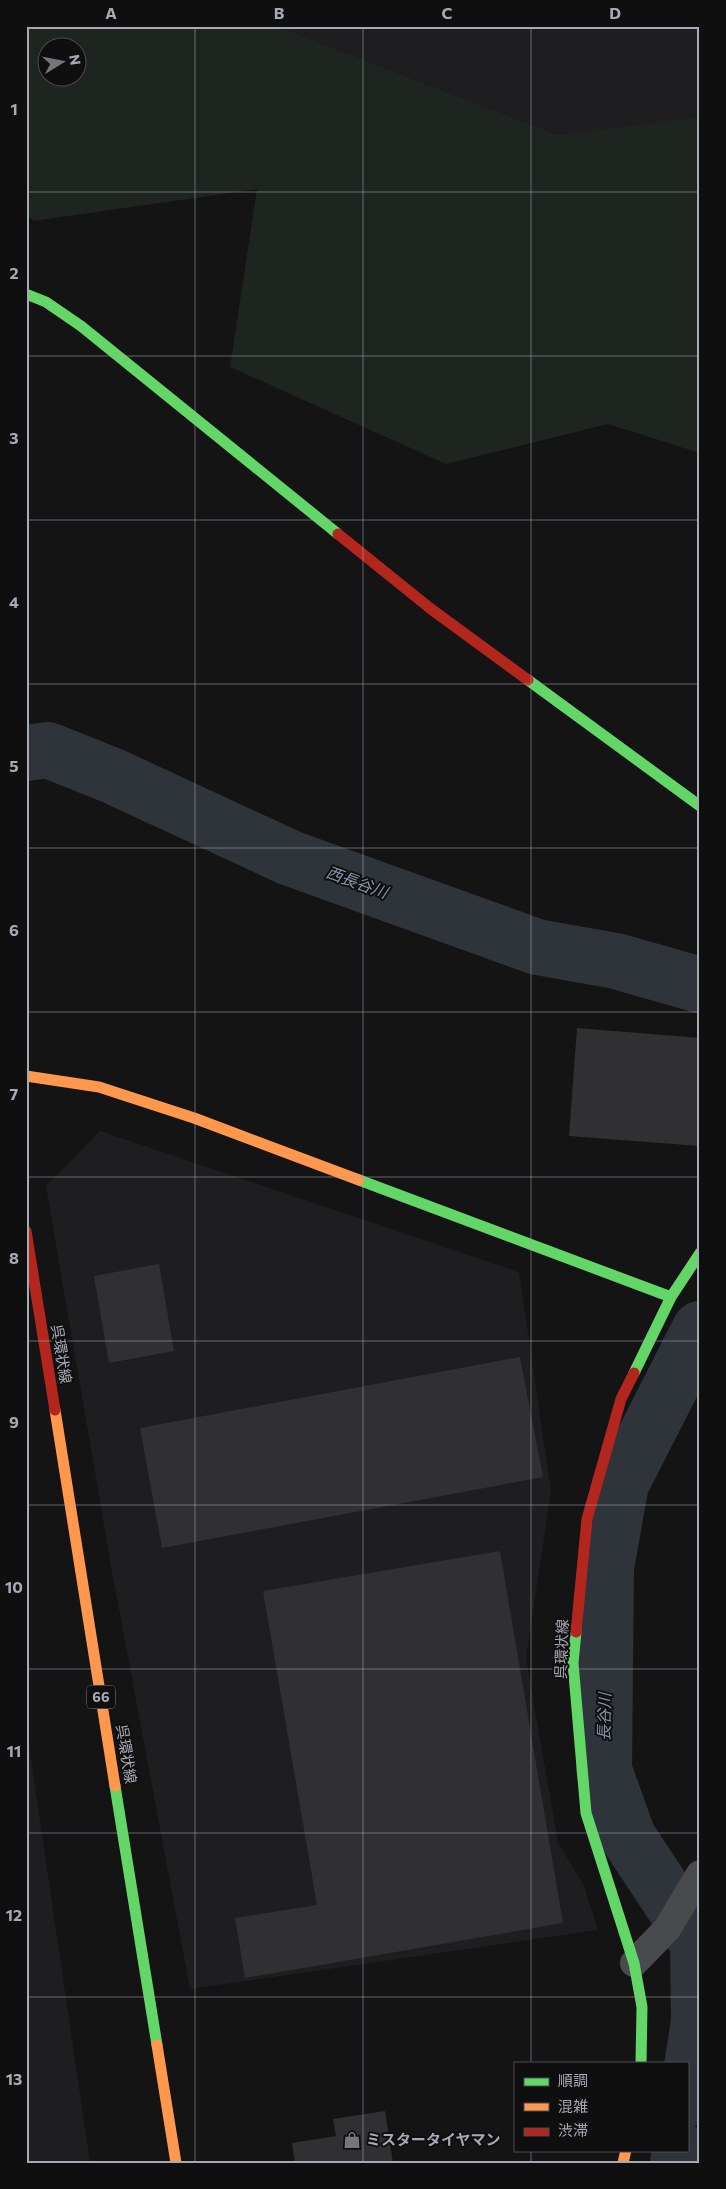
<svg xmlns="http://www.w3.org/2000/svg" width="726" height="2189" font-family="Commissioner,'Noto Sans JP',sans-serif">
<style>
.built{fill:#1e1e20}
.green{fill:#1e2420;fill-rule:evenodd}
.lines{fill:none;stroke-linecap:round;stroke-linejoin:round}
.river{stroke:#2e343a;stroke-width:56}
.building{fill:#303032}
.street{stroke:#494a4d;stroke-width:28}
.fast{stroke:#63d668;stroke-width:11}
.slow{stroke:#ff974d;stroke-width:11}
.jam{stroke:#b3261e;stroke-width:11}
.grid{fill:none;stroke:#a7aab4;stroke-width:1;stroke-opacity:0.55}
.labels{text-anchor:middle;stroke-width:4;stroke-linejoin:round;paint-order:stroke}
.shield{fill:#0f0f10;stroke:#797c83;stroke-width:1}
.shield-label{font-size:14px;font-weight:bold;fill:#a7aab4}
.street-label{font-size:15px;fill:#a7aab4;stroke:#0f0f10}
.poi-label{font-size:15px;font-weight:bold;fill:#a7aab4;stroke:#0f0f10;text-anchor:start}
.water-label{font-size:16px;font-style:italic;fill:#8294ab;stroke:#0f0f10}
.neatline{fill:none;stroke:#a7aab4;stroke-width:2}
.grid-label{font-size:16px;text-anchor:middle;font-weight:bold;fill:#a7aab4}
</style>
<rect width="100%" height="100%" fill="#141415"/>
<path class="built" d="M 277,26 L 700,26 L 700,121 L 558,135 Z
M 100,1131 L 519,1272 L 551,1491 L 526,1658 L 558,1842 L 584,1886 L 598,1930 L 190,1989 L 111,1566 L 46,1186 Z
M 26,1725 L 90,2163 L 26,2163 Z"/>
<path class="green" d="M 26,26 L 277,26 L 558,135 L 700,117 L 700,453 L 608,424 L 446,464 L 230,367 L 257,189 L 34,221 L 26,215 ZM 48,48 L 78,48 L 78,78 L 48,78 Z"/>
<g class="lines">
<path class="river" d="M 26,753 L 48,750 L 113,776 L 290,858 L 537,947 L 616,961 L 700,985
M 687,2099 L 699,2021 L 698,1943 L 628,1837 L 604,1770 L 606,1567 L 621,1484 L 700,1329
M 678,2163 L 680,2150"/>
</g>
<path class="building" d="M 577,1028 L 700,1038 L 699,1146 L 569,1136 Z
M 159,1264 L 174,1351 L 109,1363 L 94,1276 Z
M 520,1357 L 543,1477 L 162,1548 L 140,1428 Z
M 500,1551 L 563,1923 L 245,1978 L 235,1918 L 317,1905 L 263,1591 Z
M 385,2111 L 393,2163 L 295,2163 L 292,2143 L 336,2136 L 333,2119 Z"/>
<g class="lines">
<path class="street" d="M 634,1963 L 667,1929 L 700,1874"/>
<path class="fast" d="M 26,294 L 46,302 L 81,326 L 338,534
M 528,680 L 700,806
M 359,1180 L 671,1297
M 634,1373 L 671,1297 L 700,1253
M 576,1632 L 573,1663 L 586,1813 L 634,1963 L 642,2007 L 641,2063
M 115,1786 L 157,2045"/>
<path class="slow" d="M 26,1076 L 99,1087 L 194,1118 L 359,1180
M 55,1410 L 115,1786
M 157,2045 L 176,2163
M 623,2163 L 626,2150"/>
<path class="jam" d="M 338,534 L 431,609 L 528,680
M 26,1231 L 55,1410
M 576,1632 L 587,1519 L 621,1399 L 634,1373"/>
</g>
<path class="grid" d="M 195,26 L 195,2163M 363,26 L 363,2163M 531,26 L 531,2063M 26,192 L 700,192M 26,356 L 700,356M 26,520 L 700,520M 26,684 L 700,684M 26,848 L 700,848M 26,1012 L 700,1012M 26,1177 L 700,1177M 26,1341 L 700,1341M 26,1505 L 700,1505M 26,1669 L 700,1669M 26,1833 L 700,1833M 26,1997 L 700,1997M 531,2150 L 531,2163"/>
<defs>
<g id="shop-bare" transform="scale(1.35)"><path d="M-5-2.5h2.3a2.7 3.5 0 0 1 5.4 0H5L5.5 6h-11ZM-1.5-2.5h3a1.5 2.3 0 0 0-3 0Z" fill="#74767c" stroke="#0f0f10" stroke-width="2.5" paint-order="stroke"/></g>
</defs>
<g fill-rule="evenodd">
<use href="#shop-bare" x="352" y="2140"/>
</g>
<g class="labels">
<rect class="shield" x="87" y="1685.5" width="28" height="23" rx="4"/>
<g class="shield-label">
<text x="101" y="1702">66</text>
</g>
<g class="street-label">
<text transform="translate(61 1354) rotate(81)" y="5">呉環状線</text>
<text transform="translate(562 1649) rotate(-88)" y="5">呉環状線</text>
<text transform="translate(126 1754) rotate(81)" y="5">呉環状線</text>
</g>
<g class="poi-label">
<text x="366" y="2145">ミスタータイヤマン</text>
</g>
<g class="water-label">
<text transform="translate(357 882) rotate(20)" y="6">西長谷川</text>
<text transform="translate(604 1717) rotate(-89)" y="6">長谷川</text>
</g>
</g>
<rect width="726" height="2189" fill="none" stroke="#0f0f10" stroke-width="55"/>
<rect x="514" y="2062" width="175" height="90" fill="#0f0f10" stroke="#4c4d52"/>
<rect x="524" y="2078" width="25" height="8" fill="#63d668" stroke="#4c4d52"/>
<text x="558" y="2086" font-size="15" fill="#a7aab4">順調</text>
<rect x="524" y="2103" width="25" height="8" fill="#ff974d" stroke="#4c4d52"/>
<text x="558" y="2112" font-size="15" fill="#a7aab4">混雑</text>
<rect x="524" y="2128" width="25" height="8" fill="#b3261e" stroke="#4c4d52"/>
<text x="558" y="2136" font-size="15" fill="#a7aab4">渋滞</text>
<g transform="translate(62 62) rotate(80)"><circle r="24" fill="#0f0f10" stroke="#4c4d52"/>
<path d="M0-4L9 19L0 12L-9 19Z" fill="#74767c"/>
<text y="-8" font-size="14" font-weight="bold" text-anchor="middle" fill="#a7aab4">N</text>
</g>
<rect x="28" y="28" width="670" height="2134" class="neatline"/>
<g class="grid-label">
<text x="111" y="19">A</text>
<text x="279" y="19">B</text>
<text x="447" y="19">C</text>
<text x="615" y="19">D</text>
<text x="14" y="115">1</text>
<text x="14" y="279">2</text>
<text x="14" y="444">3</text>
<text x="14" y="608">4</text>
<text x="14" y="772">5</text>
<text x="14" y="936">6</text>
<text x="14" y="1100">7</text>
<text x="14" y="1264">8</text>
<text x="14" y="1428">9</text>
<text x="14" y="1593">10</text>
<text x="14" y="1757">11</text>
<text x="14" y="1921">12</text>
<text x="14" y="2085">13</text>
</g>
</svg>
